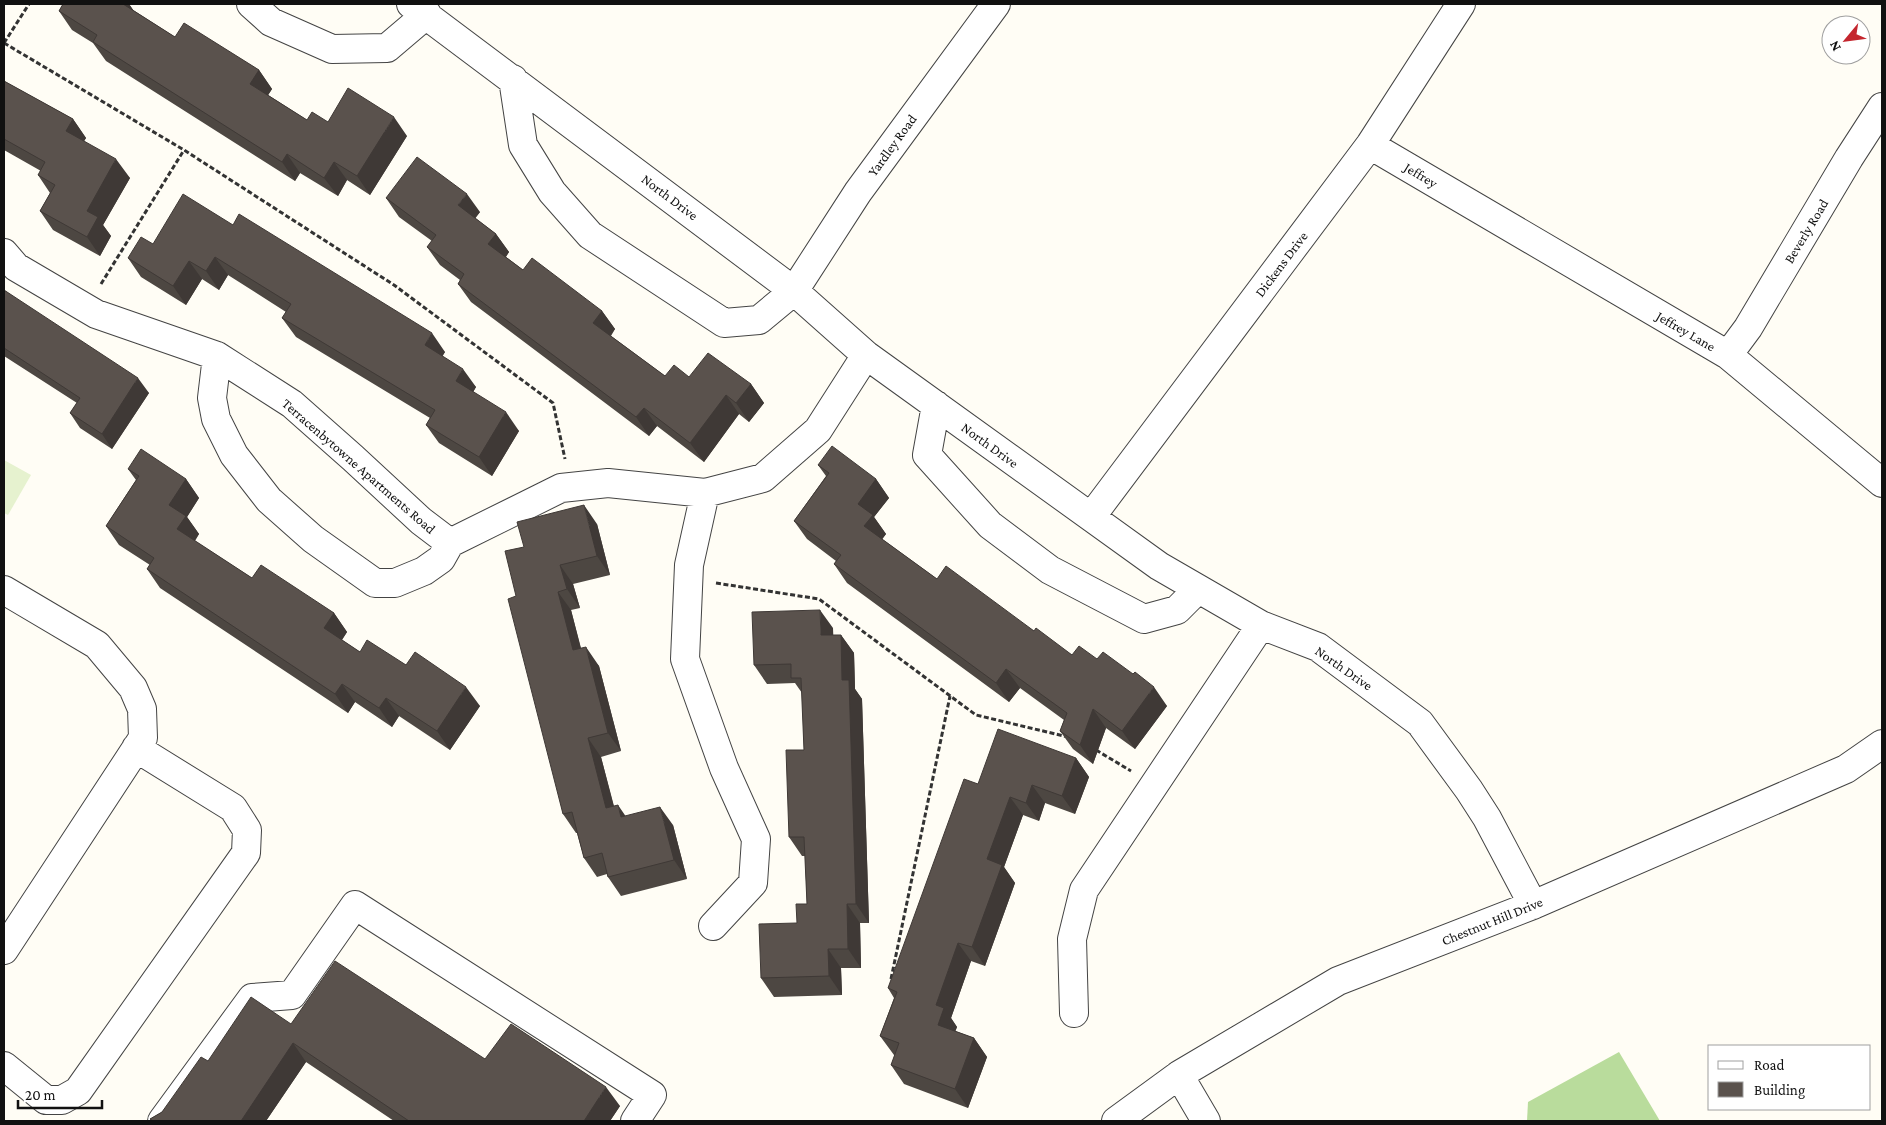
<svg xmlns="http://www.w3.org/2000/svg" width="1886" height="1125" font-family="'Crimson Pro',serif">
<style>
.forest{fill:#b9dc9c}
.pitch{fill:#e6f2cf}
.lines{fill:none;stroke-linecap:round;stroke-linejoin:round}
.minor-casing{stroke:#444;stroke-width:30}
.path{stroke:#333;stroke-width:3;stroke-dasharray:5 2.5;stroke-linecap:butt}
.minor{stroke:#fff;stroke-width:28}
.wall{fill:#4d4742}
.shaded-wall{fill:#3f3936}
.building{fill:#5a524d;stroke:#3f3936}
.labels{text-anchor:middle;stroke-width:5;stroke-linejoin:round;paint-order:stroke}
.street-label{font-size:14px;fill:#111;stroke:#fff}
</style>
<rect width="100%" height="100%" fill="#fffdf5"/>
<path class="forest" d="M 1619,1052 L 1660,1121 L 1527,1121 L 1528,1102 Z"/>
<path class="pitch" d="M 4,460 L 31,475 L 8,515 L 4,513 Z"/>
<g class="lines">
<g class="minor-casing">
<path id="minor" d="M 251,4 L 271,22 L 332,49 L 387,48 L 427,14
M 411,4 L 794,291 L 866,355 L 1159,566 L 1261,625 L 1318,647 L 1420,723 L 1469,790 L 1487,818 L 1533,905
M 513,79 L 523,145 L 552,192 L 590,235 L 724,323 L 759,320 L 794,291 L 858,192 L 996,4
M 1370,145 L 1728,355 L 1882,483
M 4,253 L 16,267 L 96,314 L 217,356 L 292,404 L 353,458 L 421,521 L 450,543 L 561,488 L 608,483 L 705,493 L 763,478 L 818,430 L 866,355
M 1728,355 L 1748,328 L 1849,158 L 1882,107
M 217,356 L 212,398 L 216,419 L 234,455 L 269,500 L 313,539 L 375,583 L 395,583 L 424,571 L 441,559 L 450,543
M 936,405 L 927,455 L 990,525 L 1050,570 L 1144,619 L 1177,610 L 1198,589
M 705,493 L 689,565 L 685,659 L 724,768 L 756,839 L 753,883 L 713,926
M 1091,517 L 1370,145 L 1461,4
M 4,590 L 97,645 L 133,688 L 142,709 L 143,738 L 4,950
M 1074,1013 L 1072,939 L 1084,890 L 1261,625
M 4,1066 L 46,1100 L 62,1100 L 78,1091 L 246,853 L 247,830 L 233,808 L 136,748
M 1179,1075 L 1206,1121
M 162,1121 L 252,998 L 292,995 L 355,905 L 652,1095 L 635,1121
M 1116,1121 L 1179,1075 L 1338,981 L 1533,905 L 1846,769 L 1882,744"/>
</g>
<path class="path" d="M 4,43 L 184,150 L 394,285 L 553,403 L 565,459
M 4,43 L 29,4
M 101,284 L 184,150
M 716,583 L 819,599 L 976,715 L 1068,737
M 1096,750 L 1131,771
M 891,979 L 950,696"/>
<use href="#minor" class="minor"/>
</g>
<path class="wall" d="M 63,4 L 129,4 L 133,10 L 175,37 L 259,70 L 272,89 L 268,95 L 307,120 L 328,122 L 407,136 L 370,195 L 347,180 L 338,196 L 300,173 L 295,181 L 106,61 L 93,43 L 72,30 L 59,11 Z
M 4,81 L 73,119 L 86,138 L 84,141 L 130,178 L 103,225 L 111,236 L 100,256 L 53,230 L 40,211 L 50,193 L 38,175 L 41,171 L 4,150 Z
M 386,198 L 480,212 L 475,218 L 496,234 L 509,252 L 506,257 L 523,270 L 602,311 L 615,329 L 611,336 L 665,376 L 689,377 L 751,384 L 764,403 L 749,422 L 739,414 L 704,462 L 657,426 L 649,436 L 471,302 L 458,284 L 460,280 L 440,265 L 427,247 L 432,241 L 399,217 Z
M 233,225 L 445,352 L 442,356 L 476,387 L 473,392 L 519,431 L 492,476 L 439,443 L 426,425 L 430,418 L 296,337 L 282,318 L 286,312 L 228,275 L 219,290 L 202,279 L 186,305 L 141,277 L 128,258 L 153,244 Z
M 4,290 L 149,393 L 112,449 L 80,428 L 70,413 L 77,403 L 4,356 Z
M 818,465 L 876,479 L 889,498 L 874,517 L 886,534 L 882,539 L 937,579 L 1034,631 L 1072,655 L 1097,659 L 1167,706 L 1135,749 L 1106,728 L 1093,764 L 1073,749 L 1060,731 L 1064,720 L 1020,688 L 1009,702 L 847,583 L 834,564 L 836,561 L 807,539 L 794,521 L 826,476 Z
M 128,469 L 186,479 L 199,498 L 187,517 L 199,534 L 195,541 L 252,578 L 334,613 L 347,632 L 342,640 L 360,652 L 406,665 L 480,706 L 450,750 L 399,716 L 392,727 L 355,702 L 348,713 L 160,588 L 147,569 L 150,565 L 119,545 L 106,526 L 136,480 Z
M 597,524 L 610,575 L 573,584 L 580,608 L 571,610 L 581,648 L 599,666 L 621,751 L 601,757 L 614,806 L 625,816 L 673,825 L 687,879 L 621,896 L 608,877 L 607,874 L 597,877 L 584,858 L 577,833 L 576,833 L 563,814 L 516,596 L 524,547 Z
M 833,628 L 833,635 L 841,635 L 854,653 L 855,689 L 862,699 L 869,923 L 860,923 L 861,968 L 841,968 L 842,995 L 774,997 L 761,978 L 797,923 L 807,904 L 805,856 L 802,856 L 789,837 L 804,750 L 802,693 L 795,683 L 767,684 L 754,665 Z
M 1076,758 L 1089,777 L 1075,814 L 1045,803 L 1039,821 L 1023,815 L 1004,867 L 1015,883 L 985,966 L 971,961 L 951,1018 L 957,1027 L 955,1031 L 974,1038 L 987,1057 L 968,1108 L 904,1084 L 891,1065 L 895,1055 L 894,1055 L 880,1036 L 894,998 L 888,988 L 978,784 Z
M 291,1024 L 485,1059 L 620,1106 L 610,1121 L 394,1121 L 306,1062 L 266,1121 L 151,1121 L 150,1119 L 162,1112 L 208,1061 Z"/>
<path class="shaded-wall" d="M 121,4 L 129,4 L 136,14 Z
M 259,70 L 272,89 L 263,103 L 250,84 Z
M 394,117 L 407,136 L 370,195 L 357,176 Z
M 73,119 L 86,138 L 79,149 L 66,131 Z
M 287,154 L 300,173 L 295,181 L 282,162 Z
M 116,159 L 130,178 L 103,225 L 111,236 L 100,256 L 87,237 L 87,211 Z
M 334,162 L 347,180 L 338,196 L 324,178 Z
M 467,194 L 480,212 L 471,224 L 458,205 Z
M 496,234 L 509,252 L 501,263 L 488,244 Z
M 215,257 L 228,275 L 219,290 L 206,271 Z
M 189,261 L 202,279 L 186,305 L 173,286 Z
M 602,311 L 615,329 L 606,341 L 593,323 Z
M 432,333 L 445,352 L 438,364 L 425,345 Z
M 463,369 L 476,387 L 469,399 L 456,381 Z
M 138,378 L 149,393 L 112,449 L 102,434 Z
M 751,384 L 764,403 L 749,422 L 736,403 Z
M 726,395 L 739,414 L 704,462 L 690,443 Z
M 644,408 L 657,426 L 649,436 L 636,417 Z
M 506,412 L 519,431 L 492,476 L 479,457 Z
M 186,479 L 199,498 L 187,517 L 199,534 L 190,547 L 177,529 L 169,505 Z
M 876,479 L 889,498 L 874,517 L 886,534 L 878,545 L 864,526 L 858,504 Z
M 584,505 L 597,524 L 610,575 L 597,556 Z
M 560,565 L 573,584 L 580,608 L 567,589 Z
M 558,592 L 571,610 L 586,669 L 573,650 Z
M 820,610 L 833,628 L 834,654 L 821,635 Z
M 334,613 L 347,632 L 337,647 L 324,628 Z
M 841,635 L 854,653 L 855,689 L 862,699 L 869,923 L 856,904 L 842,680 Z
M 586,647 L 599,666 L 621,751 L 608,733 Z
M 1006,669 L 1020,688 L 1009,702 L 996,683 Z
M 342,684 L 355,702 L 348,713 L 335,694 Z
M 466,687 L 480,706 L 450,750 L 437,731 Z
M 1154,687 L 1167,706 L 1135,749 L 1122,731 Z
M 386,698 L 399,716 L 392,727 L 379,708 Z
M 1093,709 L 1106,728 L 1093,764 L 1080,745 Z
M 588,738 L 601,757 L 619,827 L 606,808 Z
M 1076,758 L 1089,777 L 1075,814 L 1062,796 Z
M 1032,785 L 1045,803 L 1039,821 L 1026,803 Z
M 1010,797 L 1023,815 L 1004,867 L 1015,883 L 985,966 L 972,947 L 987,859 Z
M 618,805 L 631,824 L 621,817 Z
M 660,807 L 673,825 L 687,879 L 674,860 Z
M 847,904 L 860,923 L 861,968 L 848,949 Z
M 958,943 L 971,961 L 951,1018 L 957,1027 L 951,1043 L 938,1025 L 936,1005 Z
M 828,949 L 841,968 L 842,995 L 829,976 Z
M 974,1038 L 987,1057 L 968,1108 L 955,1089 Z
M 293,1043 L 306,1062 L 266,1121 L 241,1121 Z
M 606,1087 L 620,1106 L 610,1121 L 584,1121 Z"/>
<path class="building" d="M 63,4 L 123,4 L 175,37 L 184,23 L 259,70 L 250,84 L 307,120 L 312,112 L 328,122 L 348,88 L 394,117 L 357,176 L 334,162 L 324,178 L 287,154 L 282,162 L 93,42 L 97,35 L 59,11 Z
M 4,81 L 73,119 L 66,131 L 116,159 L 87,211 L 98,217 L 87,237 L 40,211 L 55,185 L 38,175 L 45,162 L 4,139 Z
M 417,157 L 467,194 L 458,205 L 496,234 L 488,244 L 523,270 L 532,258 L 602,311 L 593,323 L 665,376 L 674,365 L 689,377 L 708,353 L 751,384 L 736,403 L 726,395 L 690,443 L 644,408 L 636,417 L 458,284 L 464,274 L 427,247 L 436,235 L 386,198 Z
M 183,194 L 233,225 L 239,214 L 432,333 L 425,345 L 463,369 L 456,381 L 506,412 L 479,457 L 426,425 L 435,410 L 282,318 L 291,304 L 215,257 L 206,271 L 189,261 L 173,286 L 128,258 L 141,237 L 153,244 Z
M 4,290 L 138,378 L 102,434 L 70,413 L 80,398 L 4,348 Z
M 832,446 L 876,479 L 858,504 L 873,515 L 864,526 L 937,579 L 946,566 L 1034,631 L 1036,628 L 1072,655 L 1079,646 L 1097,659 L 1103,652 L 1133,674 L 1135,672 L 1154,687 L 1122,731 L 1093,709 L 1080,745 L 1060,731 L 1067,713 L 1006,669 L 996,683 L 834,564 L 841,555 L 794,521 L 829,473 L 818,465 Z
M 141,449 L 186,479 L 169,505 L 186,516 L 177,529 L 252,578 L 261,565 L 334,613 L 324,628 L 360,652 L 367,640 L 406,665 L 415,652 L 466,687 L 437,731 L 386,698 L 379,708 L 342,684 L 335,694 L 147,569 L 154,558 L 106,526 L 139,476 L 128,469 Z
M 584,505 L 597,556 L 560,565 L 567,589 L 558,592 L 573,650 L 586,647 L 608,733 L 588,738 L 606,808 L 618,805 L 621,817 L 660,807 L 674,860 L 608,877 L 602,853 L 584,858 L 572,812 L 563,814 L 508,599 L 516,596 L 505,551 L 524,547 L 517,522 Z
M 820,610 L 821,635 L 841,635 L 842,680 L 849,680 L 856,904 L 847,904 L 848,949 L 828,949 L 829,976 L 761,978 L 759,924 L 797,923 L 796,904 L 807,904 L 804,837 L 789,837 L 786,750 L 804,750 L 801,678 L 791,678 L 791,664 L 754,665 L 752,612 Z
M 998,729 L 1076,758 L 1062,796 L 1032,785 L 1026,803 L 1010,797 L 987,859 L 1002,865 L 972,947 L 958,943 L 936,1005 L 944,1008 L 938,1025 L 974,1038 L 955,1089 L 891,1065 L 899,1043 L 880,1036 L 897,992 L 888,988 L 964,779 L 978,784 Z
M 335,961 L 485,1059 L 511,1024 L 606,1087 L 584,1121 L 409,1121 L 293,1043 L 241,1121 L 153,1121 L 150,1119 L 162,1112 L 201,1057 L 208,1061 L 251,997 L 291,1024 Z"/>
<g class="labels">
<g class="street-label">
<text transform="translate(892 145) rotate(-54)" y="5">Yardley Road</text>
<text transform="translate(1421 175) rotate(31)" y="5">Jeffrey</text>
<text transform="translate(670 197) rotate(37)" y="5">North Drive</text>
<text transform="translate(1806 231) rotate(-59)" y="5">Beverly Road</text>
<text transform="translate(1281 264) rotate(-53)" y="5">Dickens Drive</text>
<text transform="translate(1686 331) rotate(30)" y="5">Jeffrey Lane</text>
<text transform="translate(990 445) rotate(36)" y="5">North Drive</text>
<text transform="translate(359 466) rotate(41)" y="5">Terracenbytowne Apartments Road</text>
<text transform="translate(1344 668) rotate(35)" y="5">North Drive</text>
<text transform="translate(1492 921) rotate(-22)" y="5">Chestnut Hill Drive</text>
</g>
</g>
<rect width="1886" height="1125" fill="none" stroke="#111111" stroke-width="10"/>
<rect x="1708" y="1045" width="162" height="65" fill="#ffffff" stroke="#a0a0a0"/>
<rect x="1718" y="1061" width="25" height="8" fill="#ffffff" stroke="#a0a0a0"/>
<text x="1754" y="1070" font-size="15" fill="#111111">Road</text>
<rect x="1718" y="1082" width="25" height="15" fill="#5a524d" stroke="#a0a0a0"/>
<text x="1754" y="1095" font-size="15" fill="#111111">Building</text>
<g transform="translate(1846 40) rotate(241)"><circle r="24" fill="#ffffff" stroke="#a0a0a0"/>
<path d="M0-4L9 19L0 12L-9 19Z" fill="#c4262e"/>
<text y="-8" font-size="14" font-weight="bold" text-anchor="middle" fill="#111111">N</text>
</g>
<path d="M18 1100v8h84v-8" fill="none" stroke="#111111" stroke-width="2.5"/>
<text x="25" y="1100" font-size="15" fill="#111111" stroke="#ffffff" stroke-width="4" paint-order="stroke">20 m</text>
</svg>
